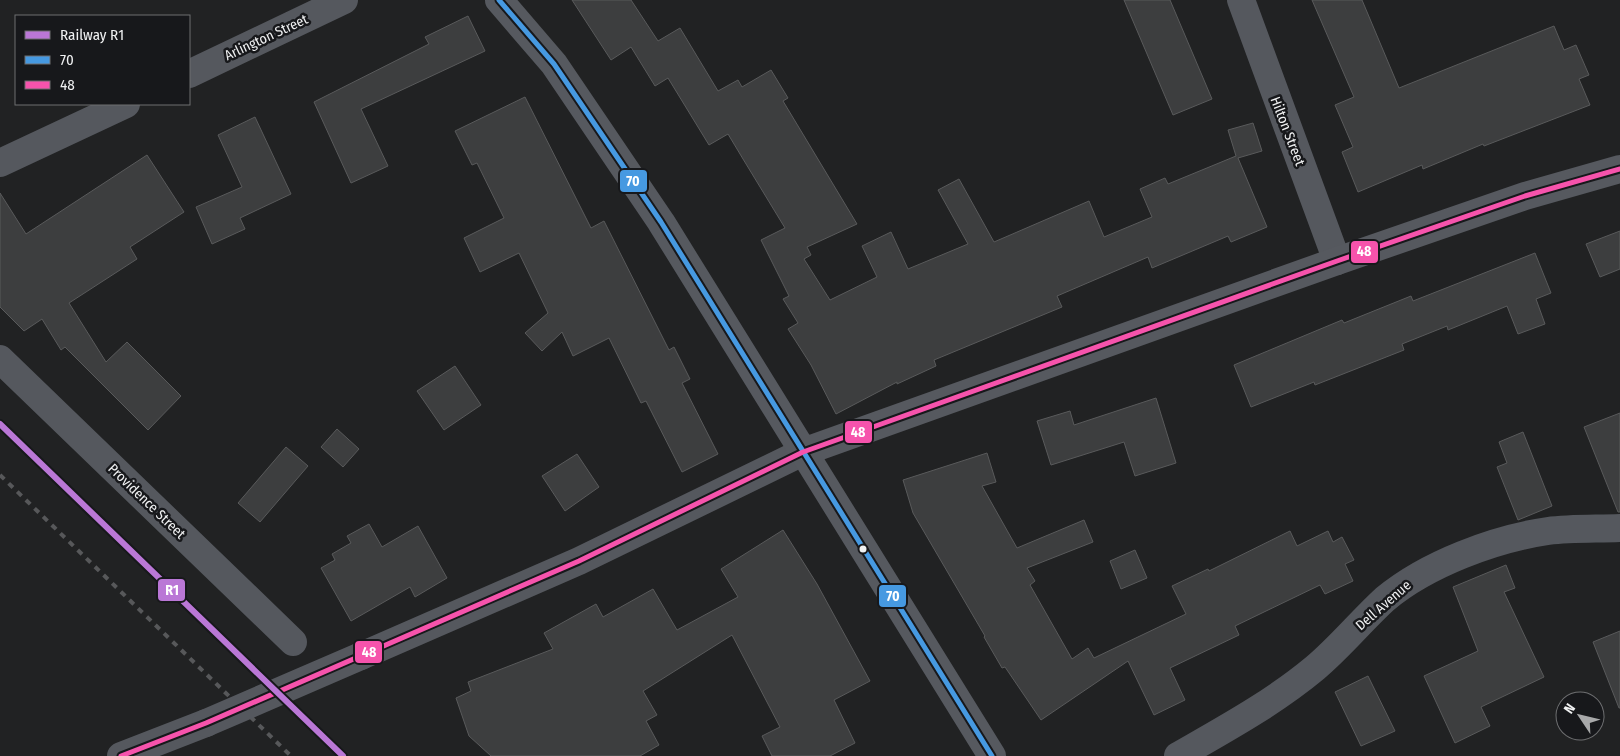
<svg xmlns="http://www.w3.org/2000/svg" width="1620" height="756" font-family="'Fira Sans Condensed',sans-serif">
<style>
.building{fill:#3d3e3f;stroke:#595a5b}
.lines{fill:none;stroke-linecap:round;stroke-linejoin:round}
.minor{stroke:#55585e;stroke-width:28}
.major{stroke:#56595f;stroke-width:28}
.rail{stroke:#57585a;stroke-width:4;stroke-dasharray:6 6;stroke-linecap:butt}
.minor-bridge{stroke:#55585e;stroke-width:28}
.bus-1-casing{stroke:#17181b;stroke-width:9}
.bus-2-casing{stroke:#17181b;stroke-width:9}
.bus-1{stroke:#4699e1;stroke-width:5}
.bus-2{stroke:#f653ac;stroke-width:5}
.rail-1-casing{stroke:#17181b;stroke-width:10}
.rail-1{stroke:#ba77d6;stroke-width:6}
.bus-dot{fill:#f0f1f2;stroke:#17181b;stroke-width:2}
.labels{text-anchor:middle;stroke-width:5;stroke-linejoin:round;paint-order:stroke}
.street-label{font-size:14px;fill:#f0f1f2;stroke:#17181b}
.line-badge{stroke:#17181b;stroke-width:2}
.badge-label{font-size:14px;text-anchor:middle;font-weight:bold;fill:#fff}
</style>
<rect width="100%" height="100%" fill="#212223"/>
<path class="building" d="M 572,0 L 631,0 L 658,41 L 680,28 L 718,91 L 738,80 L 742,87 L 771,70 L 788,98 L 783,101 L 857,224 L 807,247 L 811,255 L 804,259 L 830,300 L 877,277 L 862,246 L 891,232 L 908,269 L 968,244 L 938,190 L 959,179 L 994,242 L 1089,201 L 1104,237 L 1152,217 L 1140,189 L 1165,178 L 1168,184 L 1236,156 L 1228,130 L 1253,123 L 1262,151 L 1238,158 L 1267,227 L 1231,242 L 1228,236 L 1152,268 L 1148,257 L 1057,296 L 1062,307 L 934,360 L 936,366 L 897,384 L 897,382 L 836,414 L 811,365 L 788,329 L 798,323 L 783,299 L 789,296 L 761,240 L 785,228 L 743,159 L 728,134 L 709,145 L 668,78 L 655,86 L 631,47 L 611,60 Z
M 1124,0 L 1170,0 L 1212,99 L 1173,115 Z
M 1312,0 L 1362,0 L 1399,88 L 1554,26 L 1564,50 L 1576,45 L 1589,75 L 1579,79 L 1590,105 L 1484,146 L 1483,144 L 1423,169 L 1422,165 L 1358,192 L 1342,152 L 1353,147 L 1335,105 L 1354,97 Z
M 468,16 L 485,51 L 361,109 L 388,166 L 351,183 L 314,102 L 429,44 L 425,37 Z
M 525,97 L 591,228 L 604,221 L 669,350 L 674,347 L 690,379 L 682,383 L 718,454 L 682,472 L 646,401 L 641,403 L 609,338 L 573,356 L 562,332 L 542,351 L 525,333 L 548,313 L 519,253 L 480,272 L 464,238 L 504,218 L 477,163 L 472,165 L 455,131 Z
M 255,117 L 291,194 L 240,218 L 245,229 L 212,244 L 196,207 L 242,187 L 218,135 Z
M 147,155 L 184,212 L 130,247 L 137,259 L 69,303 L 106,362 L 127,342 L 181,396 L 148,430 L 65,347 L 61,350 L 42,319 L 24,331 L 0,307 L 0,193 L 26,234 Z
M 1620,231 L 1620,269 L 1600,277 L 1586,244 Z
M 1535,253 L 1551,293 L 1536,299 L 1545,324 L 1518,334 L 1507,306 L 1448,330 L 1447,326 L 1402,344 L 1404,350 L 1315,385 L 1314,382 L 1251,407 L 1234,365 L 1342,320 L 1344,323 L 1411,296 L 1413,301 Z
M 455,366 L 481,405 L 444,430 L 417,391 Z
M 1156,398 L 1176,463 L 1135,476 L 1124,442 L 1051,465 L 1037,421 L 1070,411 L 1074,425 Z
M 1620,413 L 1620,512 L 1618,512 L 1584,427 Z
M 337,429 L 359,449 L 343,467 L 321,447 Z
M 1523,432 L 1552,506 L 1518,520 L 1497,467 L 1507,463 L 1499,442 Z
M 286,447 L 308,466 L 260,522 L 238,503 Z
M 987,453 L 996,482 L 982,486 L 1017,548 L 1084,520 L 1093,542 L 1027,568 L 1035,581 L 1030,585 L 1072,659 L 1088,648 L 1094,658 L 1186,614 L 1172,586 L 1208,569 L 1209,571 L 1290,531 L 1297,546 L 1328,531 L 1333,542 L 1342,537 L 1354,560 L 1345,564 L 1353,581 L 1325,594 L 1320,585 L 1235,626 L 1239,635 L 1170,668 L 1185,700 L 1154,715 L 1128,661 L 1041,720 L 1005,667 L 1002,668 L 984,637 L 985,636 L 913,513 L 903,480 Z
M 577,454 L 599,487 L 565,511 L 542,476 Z
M 369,524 L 382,547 L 418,526 L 447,578 L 415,597 L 410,587 L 351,621 L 321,568 L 335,560 L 332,554 L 351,543 L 347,536 Z
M 783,530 L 817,584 L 870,681 L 834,700 L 855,743 L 830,756 L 772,756 L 762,736 L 780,727 L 732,635 L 643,691 L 657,715 L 646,721 L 659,745 L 640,756 L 491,756 L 469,736 L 456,698 L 471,691 L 468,682 L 553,649 L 544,633 L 596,604 L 603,617 L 653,589 L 677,630 L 738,597 L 721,569 Z
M 1135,550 L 1147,578 L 1121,589 L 1110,561 Z
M 1506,565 L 1515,588 L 1504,592 L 1544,677 L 1481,707 L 1490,726 L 1455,743 L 1424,676 L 1478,651 L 1453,587 Z
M 1620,631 L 1620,708 L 1619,708 L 1593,642 Z
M 1368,676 L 1395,731 L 1361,746 L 1335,692 Z"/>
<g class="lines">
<path class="minor" d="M 1241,0 L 1337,261
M 189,74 L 344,0
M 0,163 L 126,104
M 0,359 L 293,642
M 361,656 L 579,561 L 803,452
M 121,756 L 206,723
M 1178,756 C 1225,729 1273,703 1315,668 C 1340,647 1361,621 1385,599 C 1427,564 1494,539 1548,531 C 1571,528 1596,529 1620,528"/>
<path class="major" d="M 499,0 L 554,64 L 661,222 L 992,756
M 803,452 L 1337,261 L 1525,196 L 1620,169"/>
<path class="rail" d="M 0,475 L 291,756"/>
<path class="minor-bridge" d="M 206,723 L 361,656"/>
<g class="bus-1-casing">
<path id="bus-1" d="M 499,0 L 554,64 L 661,222 L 992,756"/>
</g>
<g class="bus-2-casing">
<path id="bus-2" d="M 121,756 L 206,723 L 579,561 L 803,452 L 1337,261 L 1525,196 L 1620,169"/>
</g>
<use href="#bus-1" class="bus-1"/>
<use href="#bus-2" class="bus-2"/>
<g class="rail-1-casing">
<path id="rail-1" d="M 0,424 L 343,756"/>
</g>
<use href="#rail-1" class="rail-1"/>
</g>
<circle class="bus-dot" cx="863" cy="549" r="4.5"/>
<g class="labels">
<g class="street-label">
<text transform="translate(266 37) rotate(-25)" y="5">Arlington Street</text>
<text transform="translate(1288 131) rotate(69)" y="5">Hilton Street</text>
<text transform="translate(147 501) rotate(44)" y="5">Providence Street</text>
<text transform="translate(1383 605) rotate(-41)" y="5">Dell Avenue</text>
</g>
</g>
<g class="line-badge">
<rect x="619" y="169" width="29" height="24" rx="5" fill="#4699e1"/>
<rect x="1350" y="240" width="29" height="24" rx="5" fill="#f653ac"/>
<rect x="844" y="420" width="29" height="24" rx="5" fill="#f653ac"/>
<rect x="157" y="578" width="29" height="24" rx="5" fill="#ba77d6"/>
<rect x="878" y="584" width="29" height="24" rx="5" fill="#4699e1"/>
<rect x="354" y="640" width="29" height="24" rx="5" fill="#f653ac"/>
</g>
<g class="badge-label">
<text x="633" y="186">70</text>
<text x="1364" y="256">48</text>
<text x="858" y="437">48</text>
<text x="172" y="595">R1</text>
<text x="893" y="601">70</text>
<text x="369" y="657">48</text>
</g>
<rect x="15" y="15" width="175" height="90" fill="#17181b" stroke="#6e6f71"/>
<rect x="25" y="31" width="25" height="8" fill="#ba77d6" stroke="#6e6f71"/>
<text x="60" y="40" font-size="15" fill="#f0f1f2">Railway R1</text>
<rect x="25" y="56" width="25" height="8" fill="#4699e1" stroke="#6e6f71"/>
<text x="60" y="65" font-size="15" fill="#f0f1f2">70</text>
<rect x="25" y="81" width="25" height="8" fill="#f653ac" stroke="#6e6f71"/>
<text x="60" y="90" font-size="15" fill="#f0f1f2">48</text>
<g transform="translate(1580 716) rotate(305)"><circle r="24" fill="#17181b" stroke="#6e6f71"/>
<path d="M0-4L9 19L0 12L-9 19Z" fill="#a8a9aa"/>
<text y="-8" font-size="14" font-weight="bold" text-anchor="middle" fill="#f0f1f2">N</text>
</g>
</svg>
